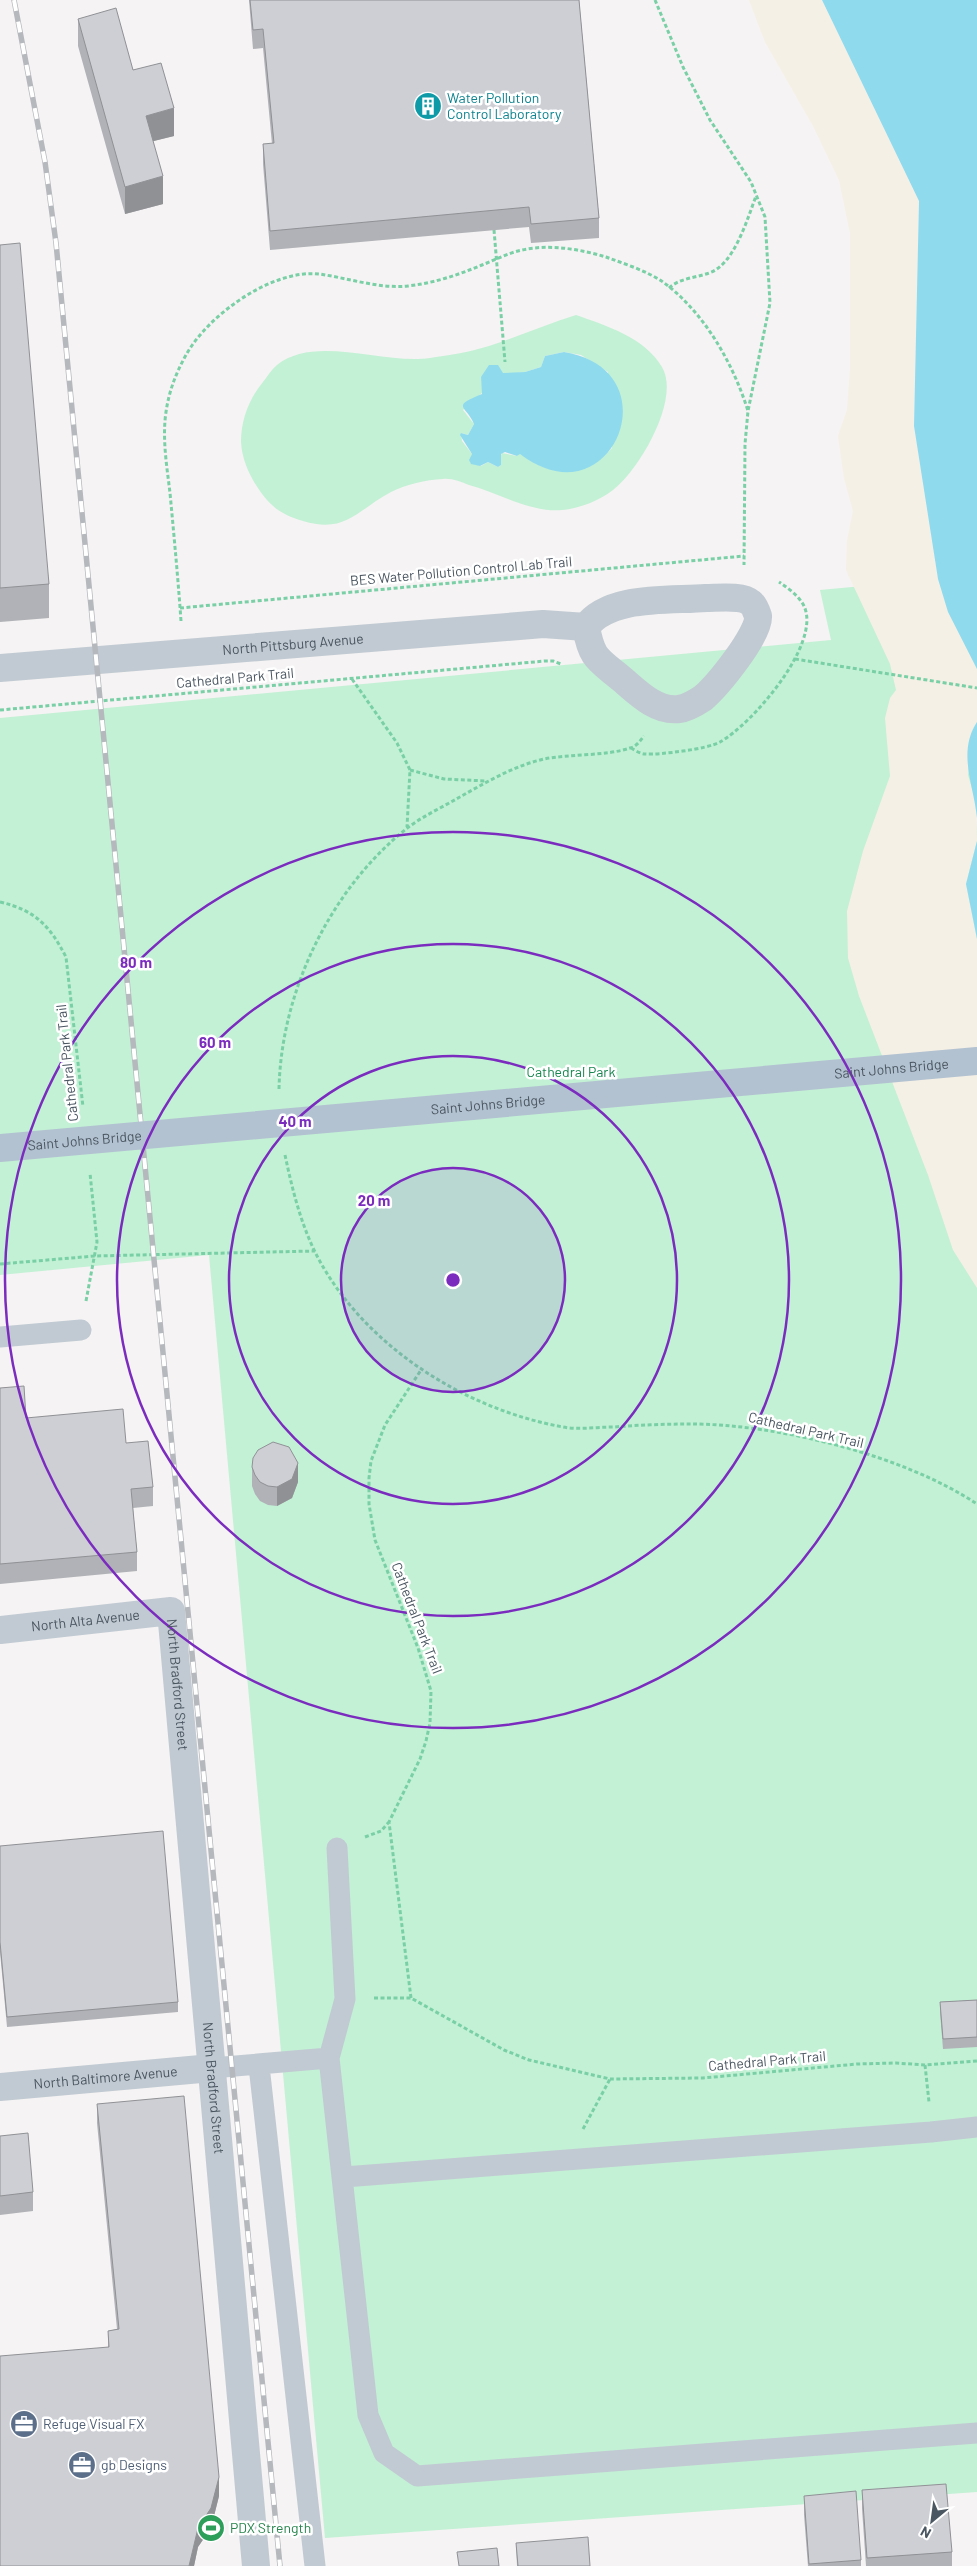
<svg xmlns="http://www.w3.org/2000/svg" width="977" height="2566" font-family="Barlow,sans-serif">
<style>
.green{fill:#c3f1d5;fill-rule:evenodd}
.sand{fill:#f5f0e5}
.water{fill:#90daee}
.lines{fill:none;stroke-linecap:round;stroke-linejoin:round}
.path{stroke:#7ad0a6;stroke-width:3;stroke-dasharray:4 2.5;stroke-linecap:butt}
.service{stroke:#c1cad2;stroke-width:21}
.minor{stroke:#c1cad2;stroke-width:28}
.rail-casing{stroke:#b5b8bd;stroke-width:5.5}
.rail{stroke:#fff;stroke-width:4;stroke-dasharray:11;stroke-linecap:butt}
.primary-bridge{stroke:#b3c2d1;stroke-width:28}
.wall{fill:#b0b2b7}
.shaded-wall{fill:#909195}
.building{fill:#cdcfd5;stroke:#909195}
.ring{fill:none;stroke:#7b2cbf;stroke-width:2.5}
.labels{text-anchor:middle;stroke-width:5;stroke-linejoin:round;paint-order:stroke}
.culture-label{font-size:14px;fill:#0d838f;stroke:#fff;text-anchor:start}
.street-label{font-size:14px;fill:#4a5661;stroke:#fff}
.park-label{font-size:14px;fill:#17864f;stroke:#fff}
.service-label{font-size:14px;fill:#4e5e75;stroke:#fff;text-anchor:start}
.leisure-label{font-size:14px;fill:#27864d;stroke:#fff;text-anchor:start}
.centre{fill:#7b2cbf;stroke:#fff;stroke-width:2.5}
.ring-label{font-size:15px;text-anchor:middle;font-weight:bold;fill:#7b2cbf;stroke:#fff;stroke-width:5;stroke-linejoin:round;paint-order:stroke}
</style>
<rect width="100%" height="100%" fill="#f5f3f3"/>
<path class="green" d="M 576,315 C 607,326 644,337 662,367 C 681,399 639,470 613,490 C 600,500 579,509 562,510 C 531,513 499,493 469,485 C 461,482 452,478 443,479 C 425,480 407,484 391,492 C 357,510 346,534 303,521 C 287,516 278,512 267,500 C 253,484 242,462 241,442 C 241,420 249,399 263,382 C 267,377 271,370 277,365 C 315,334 384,365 430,358 C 450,355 470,352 489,346 C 518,337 546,324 576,315 ZM 564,352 L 581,355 L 608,372 L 612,448 C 584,479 551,478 520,453 L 517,456 L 502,453 L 500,457 L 501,465 L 498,467 L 488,462 L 481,466 L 470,462 L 472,454 L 462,441 L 461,433 L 468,435 L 474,424 L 463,410 L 483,392 L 481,377 L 525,372 L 541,367 L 545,356 Z
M 938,579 L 948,612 L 977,669 L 977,722 L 972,730 L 977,842 L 966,884 L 977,939 L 977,2492 L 325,2538 L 209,1255 L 0,1275 L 0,718 L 831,640 L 820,590 Z"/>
<path class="sand" d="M 749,0 L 822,0 L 919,201 L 914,426 L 938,579 L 977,669 L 977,722 L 972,730 L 968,775 L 976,802 L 977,841 L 966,884 L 977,939 L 977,1288 L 953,1250 L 928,1175 L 859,996 L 848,958 L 847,911 L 863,851 L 890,776 L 885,718 L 890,698 L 896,690 L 890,664 L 846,570 L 847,541 L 853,511 L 844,478 L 838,436 L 847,410 L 850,369 L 850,233 L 839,180 L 813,126 L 765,42 Z"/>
<path class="water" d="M 822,0 L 977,0 L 977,669 L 948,612 L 938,579 L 914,426 L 919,201 Z
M 564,352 C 675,370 611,524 520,454 L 517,456 L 505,452 L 501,454 L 501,465 L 498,467 L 488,462 L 480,466 L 471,464 L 469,460 L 472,454 L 460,435 L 461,433 L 468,435 L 474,424 C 466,405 450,407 482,394 L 481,377 L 489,365 L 498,365 L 503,373 L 525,372 L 541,367 L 545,356 Z
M 977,722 L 977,818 C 974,785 957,753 977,722 Z
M 977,841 L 977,939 L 966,884 Z"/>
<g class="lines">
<path class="path" d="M 655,0 L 683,67 L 710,120 L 751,182 L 765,217 L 770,303 L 748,411 L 745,444 L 744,565
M 494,230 L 505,362
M 669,288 C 680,278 695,278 709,273 C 734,265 747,220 756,196
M 180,608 L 744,556
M 181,621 C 178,578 174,536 170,493 C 167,467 162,439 166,412 C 169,391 176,373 186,355 C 208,315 272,269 319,274 C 348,278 379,289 408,286 C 434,283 458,275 482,265 C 495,260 508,253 522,250 C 549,244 580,249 606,257 C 625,264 647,271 663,282 C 704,312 733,363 748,411
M 795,659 L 977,688
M 352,679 L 397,743 L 410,770 L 407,827
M 0,710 L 545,661 L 553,661 L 561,664
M 631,748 C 635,750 640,754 645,754 C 659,755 708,749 720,742 C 751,725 822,644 804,606 C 799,596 788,588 779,582
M 410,770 L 444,779 L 486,781
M 0,902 C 35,910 50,926 66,957 L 83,1107
M 279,1089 C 281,992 330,890 406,829 C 421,817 441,808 458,798 C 485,783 513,766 544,759 C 569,754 607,756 630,748 C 636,747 640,741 644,736
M 285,1155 C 292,1188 300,1221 315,1252 C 361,1344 463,1409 563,1427 C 579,1430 597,1427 614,1427 C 639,1425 665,1424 690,1424 C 778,1424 903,1455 977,1504
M 0,1264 L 95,1256 L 315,1251
M 86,1301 L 97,1242 L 90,1173
M 365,1837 L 381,1831 L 389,1822
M 374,1998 L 411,1998 L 504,2050 L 529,2060 L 610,2079 L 703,2078 L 857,2064 L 896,2063 L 925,2065 L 977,2061
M 411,1998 L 389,1822 L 420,1759 L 426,1741 L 430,1723 L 431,1691 L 418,1648 L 375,1540 L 369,1504 L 369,1478 L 371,1461 L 385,1425 L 421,1370
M 925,2065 L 929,2102
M 583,2129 L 610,2079"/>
<path class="service" d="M 0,1337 L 81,1330
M 337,1848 L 345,1999 L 329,2058 L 368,2415 L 384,2453 L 417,2476 L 977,2433
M 259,2066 L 315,2566
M 212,2068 L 329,2058
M 344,2177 L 931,2132 L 977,2127"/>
<g class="minor">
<path d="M 706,598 C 718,598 742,595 751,603 C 754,605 757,613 758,616 C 760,634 717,686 703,698 C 697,702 687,708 679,709 C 657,712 638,693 623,680 C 598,659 592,660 586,627 C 609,595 670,601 706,598 Z"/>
<path id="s1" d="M 0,668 L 543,624 L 586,627"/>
<path id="s2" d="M 0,1630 L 171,1611 L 256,2566"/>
<path id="s3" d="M 0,2087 L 212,2068"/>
</g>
<g class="rail-casing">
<path id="rail" d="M 14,0 L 45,162 L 56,243 L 280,2566"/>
</g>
<use href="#rail" class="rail"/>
<path class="primary-bridge" id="s4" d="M 0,1148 L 977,1061"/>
</g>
<path class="wall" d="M 249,0 L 579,0 L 599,218 L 599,238 L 531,243 L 529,227 L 270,250 L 263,164 L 263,144 L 272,144 L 263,48 L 253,49 Z
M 78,19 L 133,70 L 174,136 L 153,141 L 163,204 L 125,214 L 78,46 Z
M 0,245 L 49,584 L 49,618 L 0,622 Z
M 0,1388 L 26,1418 L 126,1443 L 153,1487 L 153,1506 L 133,1508 L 137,1552 L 137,1571 L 0,1584 Z
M 252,1467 L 298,1482 L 292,1498 L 277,1506 L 268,1505 L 260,1501 L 255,1494 L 252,1486 Z
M 0,1846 L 178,2002 L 178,2012 L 7,2027 L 0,1952 Z
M 977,2000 L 977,2047 L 943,2049 L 940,2012 L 940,2002 Z
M 97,2104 L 219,2496 L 211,2528 L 198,2547 L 194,2566 L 0,2566 L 108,2347 L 108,2331 L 117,2329 L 97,2123 Z
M 0,2136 L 33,2192 L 33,2211 L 0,2215 Z
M 862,2490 L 952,2552 L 952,2566 L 866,2566 L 862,2509 Z
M 804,2496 L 861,2560 L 861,2566 L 808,2566 L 804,2515 Z
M 516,2543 L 590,2566 L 517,2566 Z"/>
<path class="shaded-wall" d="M 174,108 L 174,136 L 146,143 L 146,116 Z
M 163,176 L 163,204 L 125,214 L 125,187 Z
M 298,1463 L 298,1482 L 292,1498 L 277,1506 L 277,1487 Z
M 219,2477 L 219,2496 L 211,2528 L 198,2547 L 194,2566 L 189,2566 L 198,2528 Z"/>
<path class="building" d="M 250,0 L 579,0 L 599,218 L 531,224 L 529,207 L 270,231 L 263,144 L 274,143 L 263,29 L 253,30 Z
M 116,8 L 133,70 L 161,63 L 174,108 L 146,116 L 163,176 L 125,187 L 78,19 Z
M 20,243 L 49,584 L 0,588 L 0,245 Z
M 24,1386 L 26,1418 L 123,1409 L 126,1443 L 148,1441 L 153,1487 L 131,1489 L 137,1552 L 0,1564 L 0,1388 Z
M 273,1442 L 289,1447 L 298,1463 L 292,1479 L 277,1487 L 268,1486 L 260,1482 L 255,1475 L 252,1467 L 253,1458 L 258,1450 Z
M 163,1831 L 178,2002 L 7,2017 L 0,1942 L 0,1846 Z
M 977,2000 L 977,2037 L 943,2039 L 940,2002 Z
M 184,2096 L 219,2477 L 211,2508 L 198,2528 L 189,2566 L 0,2566 L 0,2356 L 109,2347 L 108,2331 L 119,2329 L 97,2104 Z
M 28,2133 L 33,2192 L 0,2196 L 0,2136 Z
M 946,2484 L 952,2552 L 867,2558 L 862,2490 Z
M 856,2491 L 861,2560 L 809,2564 L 804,2496 Z
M 588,2537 L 590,2566 L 518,2566 L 516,2543 Z
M 497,2548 L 499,2566 L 459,2566 L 457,2552 Z"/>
<circle cx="453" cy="1280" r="112" fill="#7b2cbf" fill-opacity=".12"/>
<g class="ring">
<circle cx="453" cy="1280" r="112"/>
<circle cx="453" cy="1280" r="224"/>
<circle cx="453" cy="1280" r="336"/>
<circle cx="453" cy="1280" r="448"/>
</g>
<defs>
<g id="building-disc" transform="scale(1.4375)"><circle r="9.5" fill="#0f9aa8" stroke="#fff"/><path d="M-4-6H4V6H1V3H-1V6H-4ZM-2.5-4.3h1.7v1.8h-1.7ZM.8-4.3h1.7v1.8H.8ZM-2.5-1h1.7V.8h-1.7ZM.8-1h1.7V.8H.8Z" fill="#fff"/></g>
<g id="office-disc" transform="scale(1.4375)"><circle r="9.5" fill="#5c6f8a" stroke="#fff"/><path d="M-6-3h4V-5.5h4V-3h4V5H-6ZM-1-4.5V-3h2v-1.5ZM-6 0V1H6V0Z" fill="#fff"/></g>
<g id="stadium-disc" transform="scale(1.4375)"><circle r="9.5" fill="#2e9e5b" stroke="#fff"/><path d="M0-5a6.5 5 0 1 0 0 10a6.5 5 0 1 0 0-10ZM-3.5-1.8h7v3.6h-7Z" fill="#fff"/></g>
</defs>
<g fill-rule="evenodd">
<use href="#building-disc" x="428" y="106"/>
<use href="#office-disc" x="24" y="2424"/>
<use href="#office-disc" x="82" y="2465"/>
<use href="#stadium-disc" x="211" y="2528"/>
</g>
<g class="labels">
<g class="culture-label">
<text x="447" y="103">Water Pollution<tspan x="447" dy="16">Control Laboratory</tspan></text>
</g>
<g class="street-label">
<text transform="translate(461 571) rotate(-5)" y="5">BES Water Pollution Control Lab Trail</text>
<text dy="5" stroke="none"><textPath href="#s1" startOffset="294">North Pittsburg Avenue</textPath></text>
<text transform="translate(235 678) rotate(-5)" y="5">Cathedral Park Trail</text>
<text transform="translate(67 1063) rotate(-96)" y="5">Cathedral Park Trail</text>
<text dy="5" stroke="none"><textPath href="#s4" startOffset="895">Saint Johns Bridge</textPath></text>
<text dy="5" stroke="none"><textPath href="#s4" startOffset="490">Saint Johns Bridge</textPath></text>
<text dy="5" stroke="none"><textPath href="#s4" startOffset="85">Saint Johns Bridge</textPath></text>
<text transform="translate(806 1430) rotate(13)" y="5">Cathedral Park Trail</text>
<text transform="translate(417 1618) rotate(69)" y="5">Cathedral Park Trail</text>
<text dy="5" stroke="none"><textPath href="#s2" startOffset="86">North Alta Avenue</textPath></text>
<text dy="5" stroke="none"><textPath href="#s2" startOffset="246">North Bradford Street</textPath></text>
<text transform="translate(767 2061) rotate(-5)" y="5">Cathedral Park Trail</text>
<text dy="5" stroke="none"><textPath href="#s3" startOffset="106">North Baltimore Avenue</textPath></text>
<text dy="5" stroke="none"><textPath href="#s2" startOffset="651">North Bradford Street</textPath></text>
</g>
<g class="park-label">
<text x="571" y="1077">Cathedral Park</text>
</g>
<g class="service-label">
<text x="43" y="2429">Refuge Visual FX</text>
<text x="101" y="2470">gb Designs</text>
</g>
<g class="leisure-label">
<text x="230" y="2533">PDX Strength</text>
</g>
</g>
<circle cx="453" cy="1280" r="8" class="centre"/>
<g class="ring-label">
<text x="136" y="968">80 m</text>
<text x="215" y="1048">60 m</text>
<text x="295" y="1127">40 m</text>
<text x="374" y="1206">20 m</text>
</g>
<g transform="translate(932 2521) rotate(209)" stroke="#ffffff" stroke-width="4" paint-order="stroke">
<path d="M0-4L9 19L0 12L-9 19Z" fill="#4a5661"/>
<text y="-8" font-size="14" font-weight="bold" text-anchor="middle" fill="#4a5661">N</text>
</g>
</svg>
